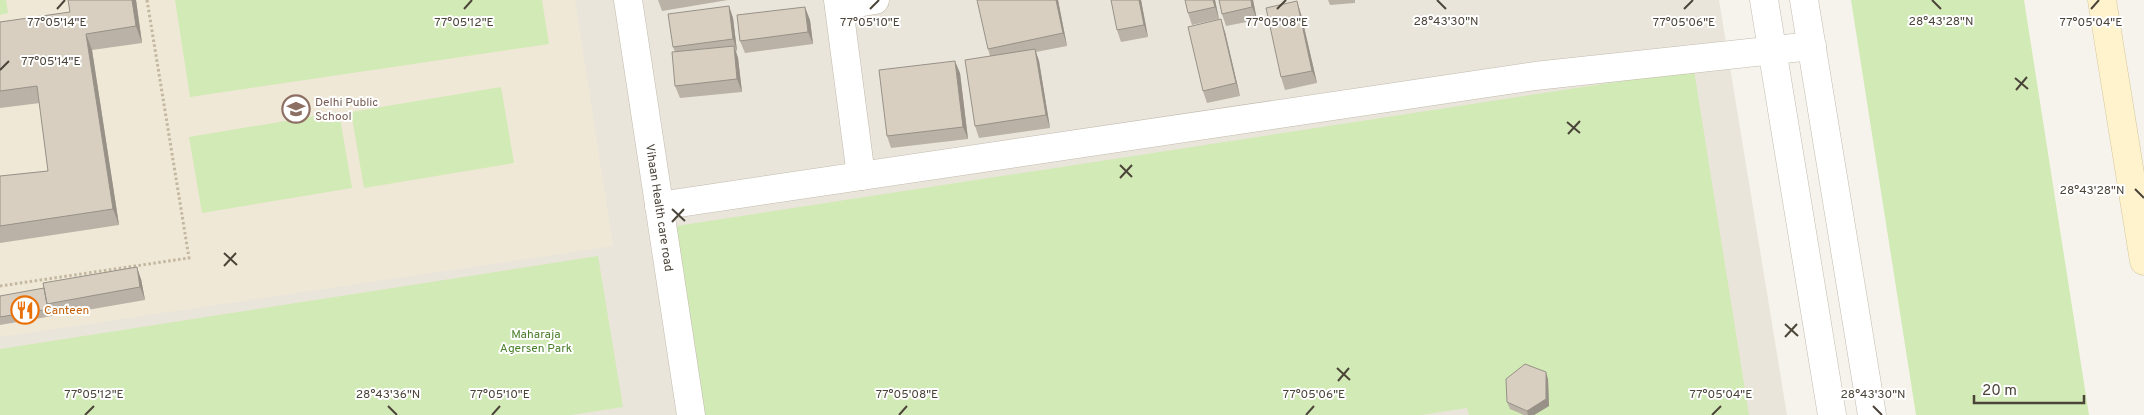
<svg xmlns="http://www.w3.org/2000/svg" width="2144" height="415" font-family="Overpass,sans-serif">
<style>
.residential{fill:#eae5da}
.education{fill:#efe8d6}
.green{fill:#d2eab5}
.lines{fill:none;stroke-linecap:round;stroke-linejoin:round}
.street-casing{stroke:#c2bbae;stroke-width:29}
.secondary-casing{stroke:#d6c79b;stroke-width:29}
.path{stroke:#c4b79f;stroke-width:3;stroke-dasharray:2.5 2.5;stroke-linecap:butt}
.street{stroke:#fff;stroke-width:28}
.secondary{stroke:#fff3cd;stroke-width:28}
.wall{fill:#bab2a6}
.shaded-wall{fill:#979187}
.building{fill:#d8cfc1;stroke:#979187}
.ticks{fill:none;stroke:#4b4439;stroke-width:2}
.labels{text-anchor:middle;stroke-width:4;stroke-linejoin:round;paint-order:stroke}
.education-label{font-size:12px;fill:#785e54;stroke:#fff;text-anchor:start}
.street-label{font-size:12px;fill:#4b4439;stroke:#fff}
.food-label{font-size:12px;fill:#c56008;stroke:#fff;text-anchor:start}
.park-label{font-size:12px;fill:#4a7f2a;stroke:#fff}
.ticks-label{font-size:12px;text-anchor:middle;fill:#4b4439;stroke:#fff;stroke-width:4;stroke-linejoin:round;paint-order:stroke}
</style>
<rect width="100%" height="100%" fill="#f6f3ec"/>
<path class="residential" d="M 0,0 L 1719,0 L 1787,415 L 0,415 Z"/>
<path class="education" d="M 0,0 L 575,0 L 613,246 L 0,337 Z"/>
<path class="green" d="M 0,0 L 6,0 L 8,13 L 0,15 Z
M 175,0 L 542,0 L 549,44 L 190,97 Z
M 1851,0 L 2024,0 L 2089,415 L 1916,415 Z
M 1694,70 L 1749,415 L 1469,415 L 1467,408 L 1421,415 L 692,415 L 663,228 Z
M 501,87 L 514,163 L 364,188 L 351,112 Z
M 339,112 L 352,188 L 202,213 L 189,137 Z
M 598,256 L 623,407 L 571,415 L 0,415 L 0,349 Z"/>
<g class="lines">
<g class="street-casing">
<g id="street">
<path id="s1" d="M 628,0 L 691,415"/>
<path d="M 838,0 L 861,176"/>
<path d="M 1764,0 L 1832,415"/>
<path d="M 1804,0 L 1872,415"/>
<path d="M 839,6 L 875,0"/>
<path d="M 659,206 L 1535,76 L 1812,46"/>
</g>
</g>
<g class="secondary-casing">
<path id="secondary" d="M 2102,0 L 2144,261"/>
</g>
<path class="path" d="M 0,286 L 189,258 L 147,0"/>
<use href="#street" class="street"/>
<use href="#secondary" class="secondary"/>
</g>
<path class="wall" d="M 68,0 L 136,0 L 142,43 L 92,50 L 119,225 L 0,243 L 0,176 L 48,171 L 40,103 L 0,108 L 0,22 L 70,12 Z
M 658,0 L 728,0 L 662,11 Z
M 1058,0 L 1067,46 L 1036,52 L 1039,61 L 1050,128 L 979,138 L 975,126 L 990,56 L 988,49 Z
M 1141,0 L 1148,37 L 1121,42 L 1117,30 Z
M 1215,0 L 1219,19 L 1192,25 L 1188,13 Z
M 1219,0 L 1253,0 L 1257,20 L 1226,26 L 1222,14 Z
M 1328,0 L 1355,0 L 1355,3 L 1330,5 Z
M 729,6 L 733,18 L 737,51 L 736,51 L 738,58 L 742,92 L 680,98 L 675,86 L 675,52 L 673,47 Z
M 1301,14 L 1317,83 L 1285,90 L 1281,77 Z
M 810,20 L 813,44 L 745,53 L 740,41 Z
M 1225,32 L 1240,96 L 1207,103 L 1203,91 Z
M 960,73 L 968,139 L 891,148 L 887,136 Z
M 141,279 L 145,300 L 0,325 L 0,296 Z
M 1548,379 L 1549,406 L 1534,415 L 1524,415 L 1510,409 L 1507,402 Z"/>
<path class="shaded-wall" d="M 132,0 L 136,0 L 142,43 L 136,26 Z
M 1056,0 L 1058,0 L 1067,46 L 1063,33 Z
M 1139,0 L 1141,0 L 1148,37 L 1144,25 Z
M 1213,0 L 1215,0 L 1219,19 L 1215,7 Z
M 1251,0 L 1253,0 L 1257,20 L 1252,7 Z
M 1297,1 L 1301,14 L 1317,83 L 1312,71 Z
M 729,6 L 733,18 L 737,51 L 733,39 Z
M 805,7 L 810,20 L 813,44 L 808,32 Z
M 1221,19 L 1225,32 L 1240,96 L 1236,83 Z
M 86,34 L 92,50 L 119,225 L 113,209 Z
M 734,46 L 738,58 L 742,92 L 737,79 Z
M 1035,49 L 1039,61 L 1050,128 L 1046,115 Z
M 955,61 L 960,73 L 968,139 L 963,127 Z
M 137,267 L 141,279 L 145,300 L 140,287 Z
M 1546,372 L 1548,379 L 1549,406 L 1534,415 L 1528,415 L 1527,411 Z"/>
<path class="building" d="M 68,0 L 132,0 L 136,26 L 86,34 L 113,209 L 0,226 L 0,176 L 48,171 L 37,86 L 0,91 L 0,22 L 70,12 Z
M 977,0 L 1056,0 L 1063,33 L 988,49 Z
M 1111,0 L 1139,0 L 1144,25 L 1117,30 Z
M 1185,0 L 1213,0 L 1215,7 L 1188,13 Z
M 1219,0 L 1251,0 L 1252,7 L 1222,14 Z
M 1297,1 L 1312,71 L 1281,77 L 1266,8 Z
M 729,6 L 733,39 L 673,47 L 668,14 Z
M 805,7 L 808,32 L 740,41 L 737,15 Z
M 1221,19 L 1236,83 L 1203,91 L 1188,27 Z
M 734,46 L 737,79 L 675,86 L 672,52 Z
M 1035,49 L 1046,115 L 975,126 L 965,60 Z
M 955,61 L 963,127 L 887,136 L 879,70 Z
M 137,267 L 140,287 L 47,304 L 43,283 Z
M 44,288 L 47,304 L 49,309 L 0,317 L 0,296 Z
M 1525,364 L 1546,372 L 1546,399 L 1527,411 L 1507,402 L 1506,379 Z"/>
<path class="ticks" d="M 1437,0 L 1446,9M 1932,0 L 1941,9M 57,9 L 65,0M 464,9 L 472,0M 870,9 L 879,0M 1277,9 L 1286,0M 1684,9 L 1693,0M 2091,9 L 2099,0M 0,70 L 9,61M 2015,78 L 2028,89M 2016,90 L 2027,77M 1567,122 L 1580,133M 1568,134 L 1580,121M 1120,165 L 1132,177M 1120,178 L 1132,165M 2135,189 L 2144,198M 672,209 L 685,221M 672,222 L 684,209M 224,253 L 237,265M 224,266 L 236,253M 1785,324 L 1798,336M 1785,337 L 1797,324M 1337,368 L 1350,380M 1338,381 L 1349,368M 388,406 L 397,415M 1873,406 L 1882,415M 85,415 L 94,406M 492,415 L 500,406M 899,415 L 907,406M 1306,415 L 1314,406M 1712,415 L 1721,406"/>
<defs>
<g id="school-ring" transform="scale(1.4375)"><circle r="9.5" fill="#fff" stroke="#8d6e63" stroke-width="1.5"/><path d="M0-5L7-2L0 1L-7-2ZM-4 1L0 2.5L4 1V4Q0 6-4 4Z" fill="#8d6e63"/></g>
<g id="restaurant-ring" transform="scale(1.4375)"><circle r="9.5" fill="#fff" stroke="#e8710a" stroke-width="1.5"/><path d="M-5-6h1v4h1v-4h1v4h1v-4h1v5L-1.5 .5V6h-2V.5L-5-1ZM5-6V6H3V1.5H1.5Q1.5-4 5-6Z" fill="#e8710a"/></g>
</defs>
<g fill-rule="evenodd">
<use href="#school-ring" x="296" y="109"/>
<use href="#restaurant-ring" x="25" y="310"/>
</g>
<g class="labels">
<g class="education-label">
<text x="315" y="106">Delhi Public<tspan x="315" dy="14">School</tspan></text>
</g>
<g class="street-label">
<text dy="4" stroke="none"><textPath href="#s1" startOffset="210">Vihaan Health care road</textPath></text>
</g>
<g class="food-label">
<text x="44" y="314">Canteen</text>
</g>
<g class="park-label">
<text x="536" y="338">Maharaja<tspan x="536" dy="14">Agersen Park</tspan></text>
</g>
</g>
<g class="ticks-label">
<text x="1941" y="25">28°43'28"N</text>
<text x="1446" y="25">28°43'30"N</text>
<text x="870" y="26">77°05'10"E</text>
<text x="1277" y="26">77°05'08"E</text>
<text x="2091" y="26">77°05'04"E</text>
<text x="57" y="26">77°05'14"E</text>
<text x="464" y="26">77°05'12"E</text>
<text x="1684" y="26">77°05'06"E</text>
<text x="51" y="65">77°05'14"E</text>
<text x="2092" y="194">28°43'28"N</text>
<text x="94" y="398">77°05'12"E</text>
<text x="500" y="398">77°05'10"E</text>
<text x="907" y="398">77°05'08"E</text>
<text x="1314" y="398">77°05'06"E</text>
<text x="1721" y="398">77°05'04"E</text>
<text x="388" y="398">28°43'36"N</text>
<text x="1873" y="398">28°43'30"N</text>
</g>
<path d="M1974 395v8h110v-8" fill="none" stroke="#4b4439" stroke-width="2.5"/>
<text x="1982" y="395" font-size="15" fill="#4b4439" stroke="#ffffff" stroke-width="4" paint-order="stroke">20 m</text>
</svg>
